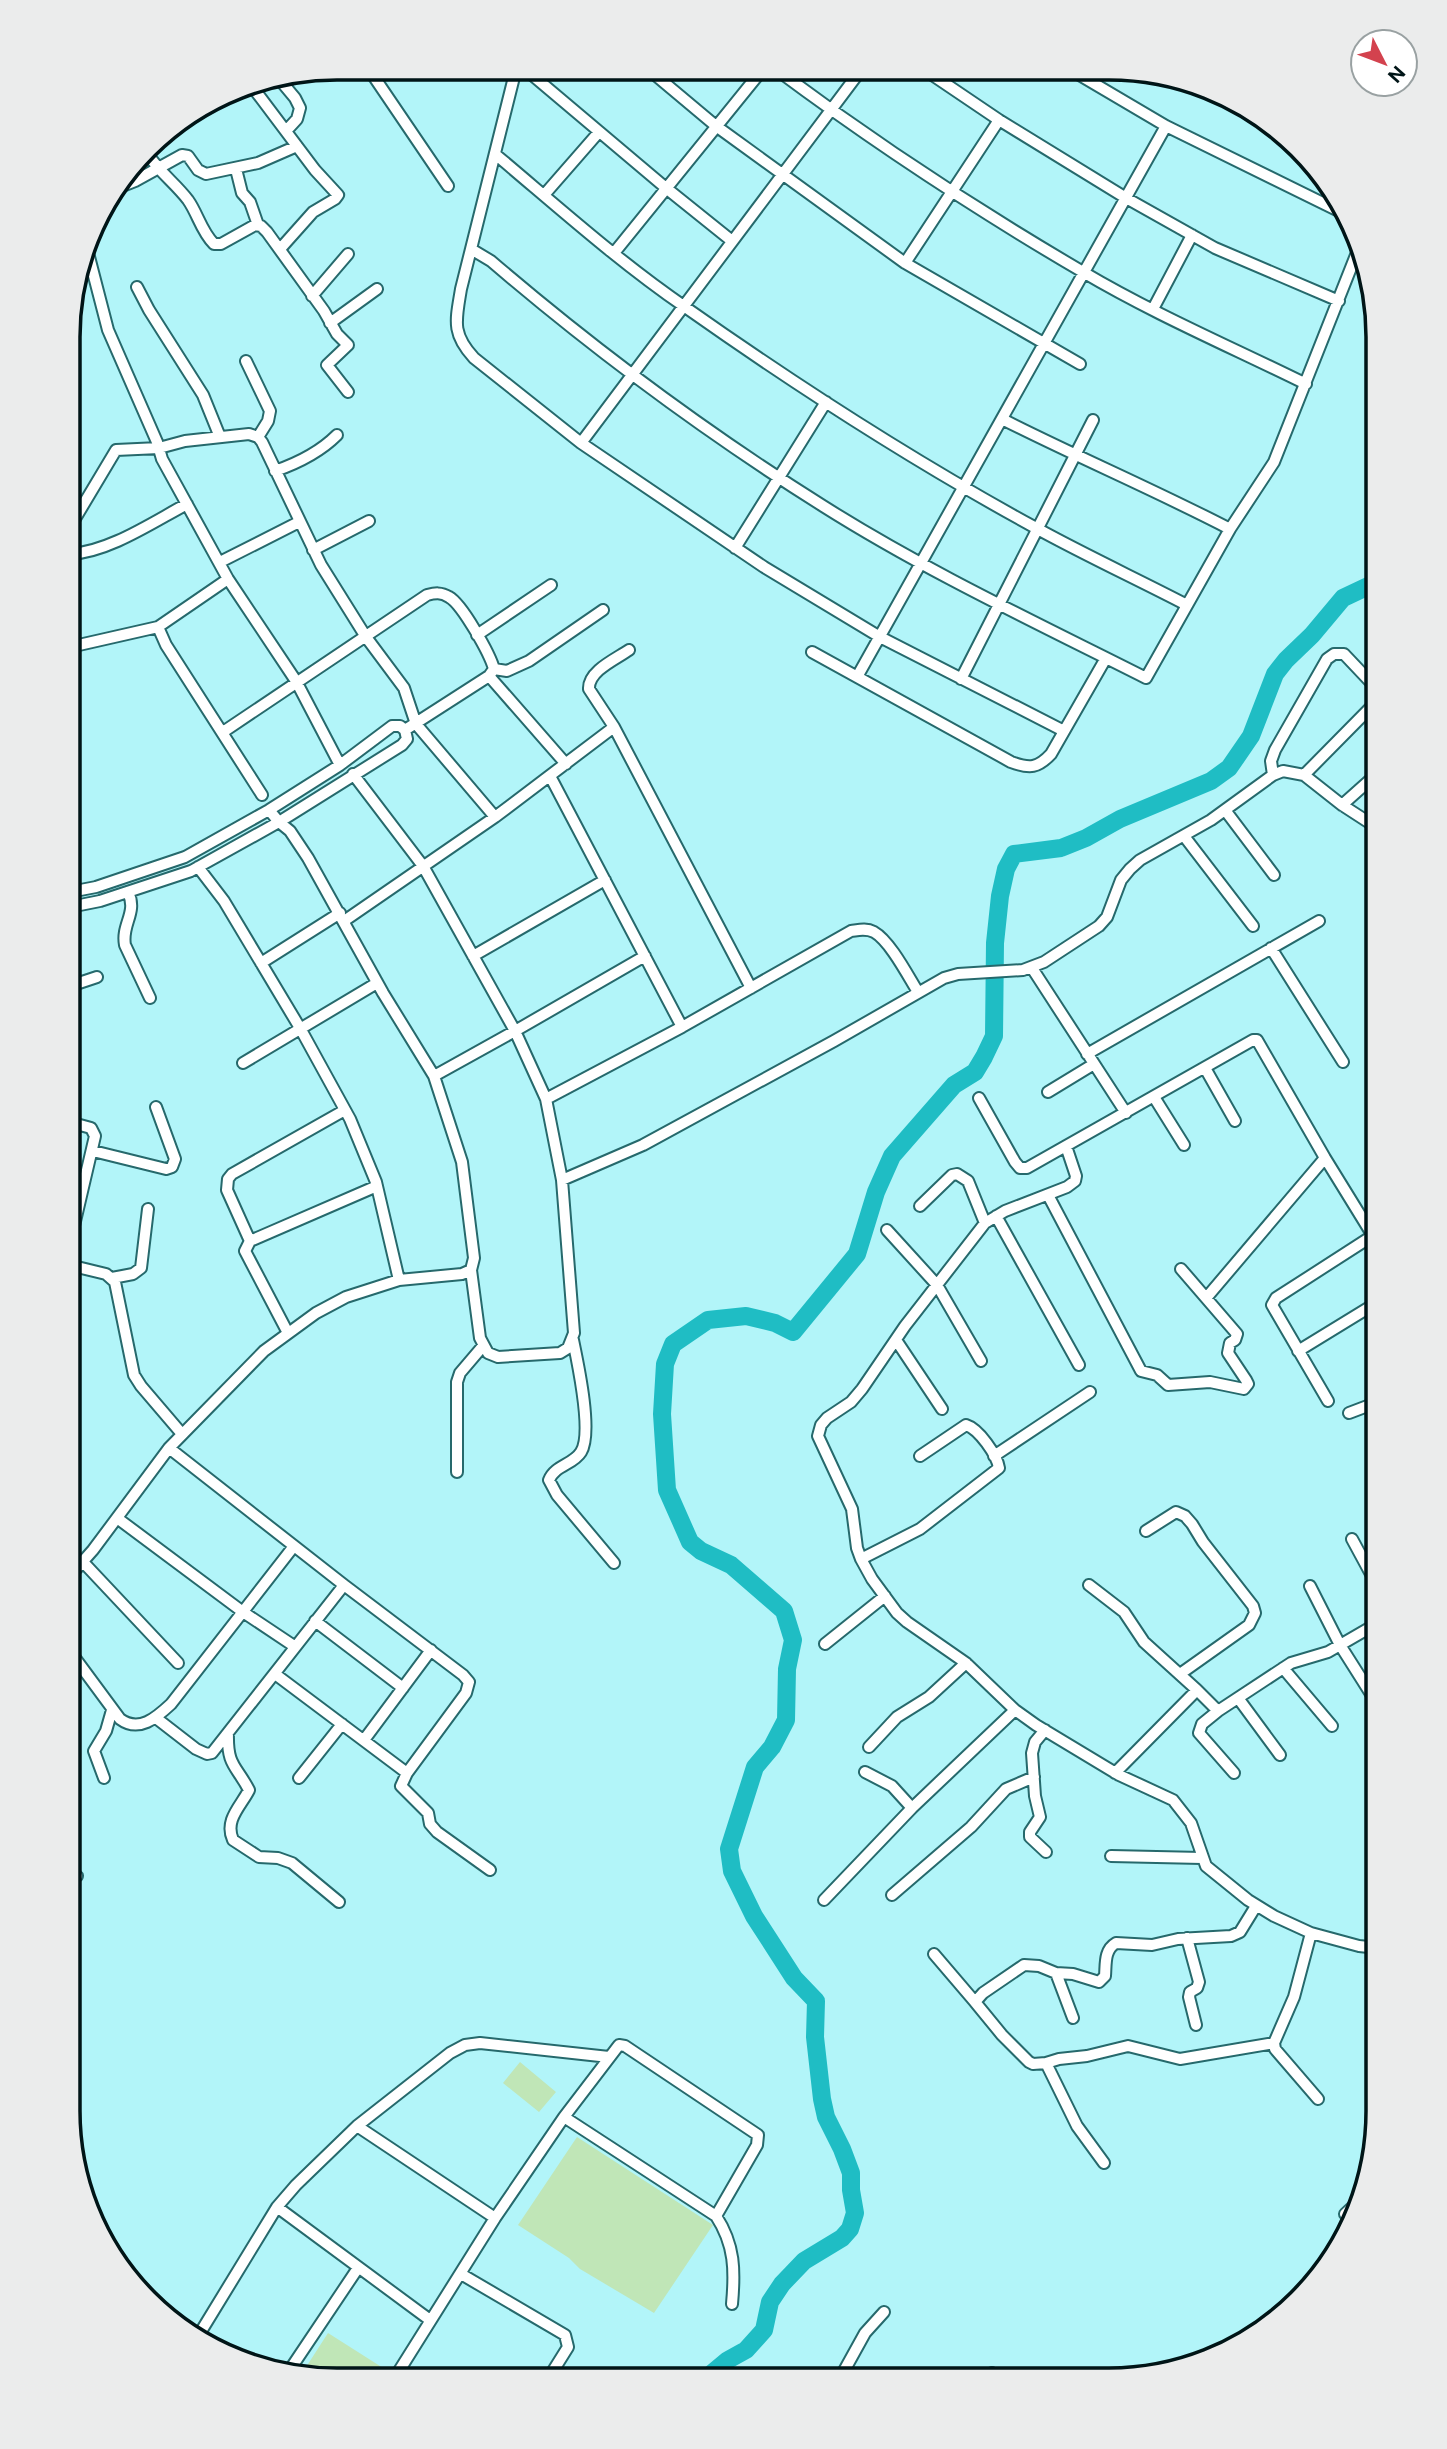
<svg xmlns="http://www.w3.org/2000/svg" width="1447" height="2449" font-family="'Public Sans',sans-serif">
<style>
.green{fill:#c0e6b7}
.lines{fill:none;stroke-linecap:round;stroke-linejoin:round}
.river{stroke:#1fbdc4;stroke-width:18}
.minor-casing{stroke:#26696c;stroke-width:14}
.minor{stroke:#fff;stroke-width:10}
.rim{fill:none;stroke:#001517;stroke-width:3.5}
</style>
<rect width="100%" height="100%" fill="#b2f5f9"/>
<path class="green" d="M 520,2062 L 556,2092 L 539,2112 L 503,2083 Z
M 577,2137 L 713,2225 L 654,2313 L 580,2269 L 569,2258 L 518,2225 Z
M 328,2333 L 391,2373 L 387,2379 L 299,2378 Z"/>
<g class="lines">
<path class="river" d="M 704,2380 L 728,2360 L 746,2350 L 764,2330 L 770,2302 L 782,2284 L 804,2261 L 842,2238 L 850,2229 L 855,2213 L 851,2190 L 851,2173 L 842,2149 L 826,2117 L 822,2099 L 815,2037 L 816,2001 L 794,1978 L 754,1916 L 732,1871 L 729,1849 L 755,1767 L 772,1747 L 786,1720 L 787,1669 L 793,1640 L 784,1611 L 731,1565 L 701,1551 L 690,1542 L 667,1490 L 662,1414 L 665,1364 L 673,1344 L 708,1320 L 746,1316 L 775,1323 L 793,1332 L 857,1254 L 876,1192 L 892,1156 L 954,1085 L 975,1072 L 984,1057 L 994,1036 L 995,943 L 1000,896 L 1006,869 L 1014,854 L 1061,848 L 1086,838 L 1120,819 L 1211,781 L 1229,768 L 1251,736 L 1275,674 L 1286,660 L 1312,635 L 1343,598 L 1379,581"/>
<g class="minor-casing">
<path id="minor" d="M 368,68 L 448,186
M 516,69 L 461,289 C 456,320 451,333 474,358 L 581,443 L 764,567 L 880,637 L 1064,731
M 525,69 L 666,188 L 732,241
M 648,69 L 716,126 L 905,263 L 1080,364
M 777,70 C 875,143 977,210 1083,272 C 1154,314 1231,347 1306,384
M 925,70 L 999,120 L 1126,198 L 1215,248 L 1339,301
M 1071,70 L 1166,126 L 1347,215
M 280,80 L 295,98 L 300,108 L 297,119 L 286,131
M 251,85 L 315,170 L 338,195 L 335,199 L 313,212 L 280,249
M 147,153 C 159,172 175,183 188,200 C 198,214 201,231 214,244 L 221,244 L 255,225 L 261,226 L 267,232 L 324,311 L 337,334 L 348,345 L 327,365 L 348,392
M 495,154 C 557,206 618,261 685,307 C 797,386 915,462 1036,528 C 1085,555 1137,579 1187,605
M 236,169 L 242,193 L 250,202 L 258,225
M 120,187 L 135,181 L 182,155 L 188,156 L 198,170 L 206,174 L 258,163 L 297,146
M 544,195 L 599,132
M 87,249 L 108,330 L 157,442 L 162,459 L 228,579 L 296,681 L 340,765
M 471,249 L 491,261 C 595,350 707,433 823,506 C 926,571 1037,623 1146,678 L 1230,529
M 614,253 L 763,69
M 905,263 L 999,120
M 137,287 L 149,310 L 203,395 L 220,437
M 312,296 L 348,254
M 1153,309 L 1192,235
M 330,323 L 377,289
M 246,361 L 270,411 L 268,421 L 258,437
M 1002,419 C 1077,457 1155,490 1230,529 L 1274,462 L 1360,245
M 581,443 L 861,70
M 275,471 C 298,463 320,452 337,435
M 70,527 L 116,450 L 159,448 L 185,441 L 249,434 L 258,437 L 262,442 L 321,565 L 366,637 L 404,688 L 416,724 L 495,817
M 735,548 L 826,402
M 313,550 L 369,521
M 70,554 C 109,552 153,522 187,504
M 220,562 L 299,522
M 158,627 L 166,645 L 262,795
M 477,635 L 551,585
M 70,647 L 158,627 L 228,579
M 629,650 C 616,659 588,671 589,689 L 614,727 L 751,988
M 812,652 L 1011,762 C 1030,769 1038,768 1051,754 L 1106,658
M 494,669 L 507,671 L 529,661 L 603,610
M 489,676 L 566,764
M 857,677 L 1166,126
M 961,679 L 1093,420
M 223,732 L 427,595 C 435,593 441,592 449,597 C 462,604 490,654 494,669 L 489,676 L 405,730
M 353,774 L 423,866 L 515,1031 L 645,956
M 1273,775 L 1271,761 L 1275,750 L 1327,659 L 1334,654 L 1344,654 L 1379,691
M 1304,775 L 1379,699
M 550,776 L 682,1027
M 1342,805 L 1379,772
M 1225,810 L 1274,875
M 1184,836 L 1253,926
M 198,867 L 224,901 L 300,1028 L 350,1119 L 376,1182 L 399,1280
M 70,892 L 96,887 L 185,857 L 269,810 L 340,765 L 392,726 L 400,726 L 405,730
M 128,892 C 138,913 121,924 125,945 L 150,998
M 70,907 L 100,901 L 191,871 L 279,822 L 402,745 L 407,739 L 405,730
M 344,921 L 495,817 L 614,727
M 1271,948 L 1343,1062
M 473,956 L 605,880
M 261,963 L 340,913
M 1032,968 L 1126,1113
M 70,986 L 97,977
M 1087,1054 L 1319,921
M 243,1063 L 377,983
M 1205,1068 L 1235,1121
M 434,1076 L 515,1031 L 546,1099 L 562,1180 L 643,1145 L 834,1041 L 944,978 L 958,974 L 1023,970 L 1044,962 L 1099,926 L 1107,917 L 1121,880 L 1130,869 L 1140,860 L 1211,820 L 1273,775 L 1283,771 L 1304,775 L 1342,805 L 1379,829
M 1048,1092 L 1094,1064
M 1154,1097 L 1184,1145
M 979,1098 L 1015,1162 L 1020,1168 L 1027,1168 L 1253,1040 L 1257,1040 L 1325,1158 L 1378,1244
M 546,1099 L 682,1027 L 851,931 C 859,930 866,928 874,932 C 890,941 908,976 918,992
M 1066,1146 L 1076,1176 L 1075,1181 L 1067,1187 L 1005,1211 L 985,1223 L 905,1326 L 862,1389 L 851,1402 L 827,1418 L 821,1425 L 818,1436 L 852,1509 L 857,1548 L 861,1559 L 872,1579 L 897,1613 L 907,1622 L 966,1663 L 1015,1710 L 1036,1725 L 1119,1775 L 1173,1800 L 1191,1823 L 1206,1866 L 1248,1900 L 1274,1916 L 1311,1933 L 1359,1946 L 1378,1948
M 93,1151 L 166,1169 L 172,1167 L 175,1159 L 156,1107
M 1048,1195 L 1141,1371 L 1157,1375 L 1168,1385 L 1210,1382 L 1244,1389 L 1248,1384 L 1246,1380 L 1228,1353 L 1230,1343 L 1235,1340 L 1237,1334 L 1181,1269
M 920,1206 L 952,1175 L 957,1174 L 968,1181 L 985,1223
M 996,1216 L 1079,1365
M 887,1230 L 937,1285 L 981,1361
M 250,1241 L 227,1190 L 228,1179 L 232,1174 L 345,1110
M 69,1247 L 95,1136 L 91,1128 L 69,1122
M 69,1265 L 106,1274 L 115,1282 L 134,1375 L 141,1386 L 182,1434
M 471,1270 L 480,1338 L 488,1353 L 498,1357 L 560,1353 L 568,1348 L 574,1333 L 562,1180
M 112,1278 L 133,1274 L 141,1268 L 148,1209
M 1207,1297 L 1325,1158
M 288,1333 L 245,1251 L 250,1241 L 377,1186
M 573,1340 C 578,1364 593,1433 581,1452 C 573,1465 555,1465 549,1480 L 557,1495 L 614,1563
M 896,1340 L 942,1409
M 1298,1351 L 1378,1302
M 1328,1401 L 1272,1305 L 1276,1298 L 1377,1233
M 1349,1413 L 1378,1402
M 169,1448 L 344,1585 L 463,1675 L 469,1682 L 466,1693 L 407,1773 L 401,1786 L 428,1813 L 430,1824 L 437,1832 L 490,1870
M 994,1456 L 1090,1392
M 457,1472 L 457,1382 L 460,1373 L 483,1346
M 117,1518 L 243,1612 L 294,1646
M 1146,1531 L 1176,1512 L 1185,1516 L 1192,1524 L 1203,1542 L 1253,1606 L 1255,1613 L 1249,1625 L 1180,1674
M 1352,1539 L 1378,1587
M 861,1559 L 920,1529 L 999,1468 C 997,1455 979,1429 966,1425 L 920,1456
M 83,1562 L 178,1663
M 69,1577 L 93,1550 L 169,1448 L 264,1351 L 316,1313 L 346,1297 L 399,1280 L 462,1274 L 471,1270 L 474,1258 L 462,1162 L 434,1076 L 383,993 L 308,858 L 290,831 L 279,822 L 269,810
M 1089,1585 L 1124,1612 L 1144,1642 L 1197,1690
M 1310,1586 L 1340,1645 L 1378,1705
M 315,1621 L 403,1688
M 825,1644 L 885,1596
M 69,1650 L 120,1719 C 139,1733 156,1718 171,1704 L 294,1546
M 1283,1668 L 1332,1726
M 275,1674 L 407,1773
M 1238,1698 L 1280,1755
M 1218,1711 L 1202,1724 L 1199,1733 L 1234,1773
M 156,1718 L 196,1749 L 207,1754 L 212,1753 L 344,1585
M 1045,1730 L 1035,1742 L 1032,1753 L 1035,1796 L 1040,1817 L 1030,1832 L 1030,1837 L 1046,1852
M 228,1733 C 227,1766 236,1765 249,1790 C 241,1806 224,1820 233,1840 L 259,1857 L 278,1858 L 292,1863 L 339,1902
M 364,1740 L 431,1650
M 869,1747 L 897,1717 L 929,1697 L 966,1663
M 865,1772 L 892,1786 L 912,1808
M 1115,1773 L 1197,1690 L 1218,1711 L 1291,1663 L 1328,1652 L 1378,1623
M 104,1778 L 94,1751 L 106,1731 L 112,1710
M 299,1778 L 342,1724
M 1111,1856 L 1202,1858
M 69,1870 L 77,1876
M 892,1895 L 971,1827 L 1006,1789 L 1034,1777
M 824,1900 L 912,1808 L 1015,1710
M 1311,1933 L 1294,1997 L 1274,2043 L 1275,2049 L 1318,2099
M 1187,1938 L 1199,1982 L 1197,1988 L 1190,1992 L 1189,1997 L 1196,2025
M 934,1954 L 975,2002
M 1056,1973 L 1073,2018
M 1046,2063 L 1059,2059 L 1087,2056 L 1128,2046 L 1180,2059 L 1274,2043
M 564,2117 L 716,2216 C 735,2245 735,2271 732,2304
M 357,2126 L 495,2218
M 1104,2163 L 1077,2126 L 1046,2063 L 1033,2064 L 1029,2062 L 1002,2035 L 975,2002 L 983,1993 L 1024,1965 L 1039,1966 L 1056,1973 L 1073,1974 L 1099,1982 L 1105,1976 C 1106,1964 1104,1950 1116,1943 L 1152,1945 L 1178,1939 L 1231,1936 L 1240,1932 L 1256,1906
M 277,2207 L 430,2320
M 1345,2214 L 1362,2198
M 461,2274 L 565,2335 L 568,2347 L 548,2379
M 197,2338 L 277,2207 L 296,2185 L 357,2126 L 450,2053 L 465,2045 L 480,2043 L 609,2057
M 992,2373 L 996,2380
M 287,2374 L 358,2268
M 394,2379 L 495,2218 L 564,2117 L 619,2045 L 625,2046 L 758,2135 L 757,2145 L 716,2216
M 839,2380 L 865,2333 L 884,2312"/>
</g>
<use href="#minor" class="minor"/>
</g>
<path d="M0 0H1447V2449H0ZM337 80H1109A257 257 0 0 1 1366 337V2111A257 257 0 0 1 1109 2368H337A257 257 0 0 1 80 2111V337A257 257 0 0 1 337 80Z" fill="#ebecec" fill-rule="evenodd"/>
<path class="rim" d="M337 80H1109A257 257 0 0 1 1366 337V2111A257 257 0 0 1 1109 2368H337A257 257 0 0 1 80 2111V337A257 257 0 0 1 337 80Z"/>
<g transform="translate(1384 63) rotate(132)"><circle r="33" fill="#ffffff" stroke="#99a1a2" stroke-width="2"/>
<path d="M0-5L12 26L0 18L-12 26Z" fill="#d3424e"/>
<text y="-10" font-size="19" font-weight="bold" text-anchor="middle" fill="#001517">N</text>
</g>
</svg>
